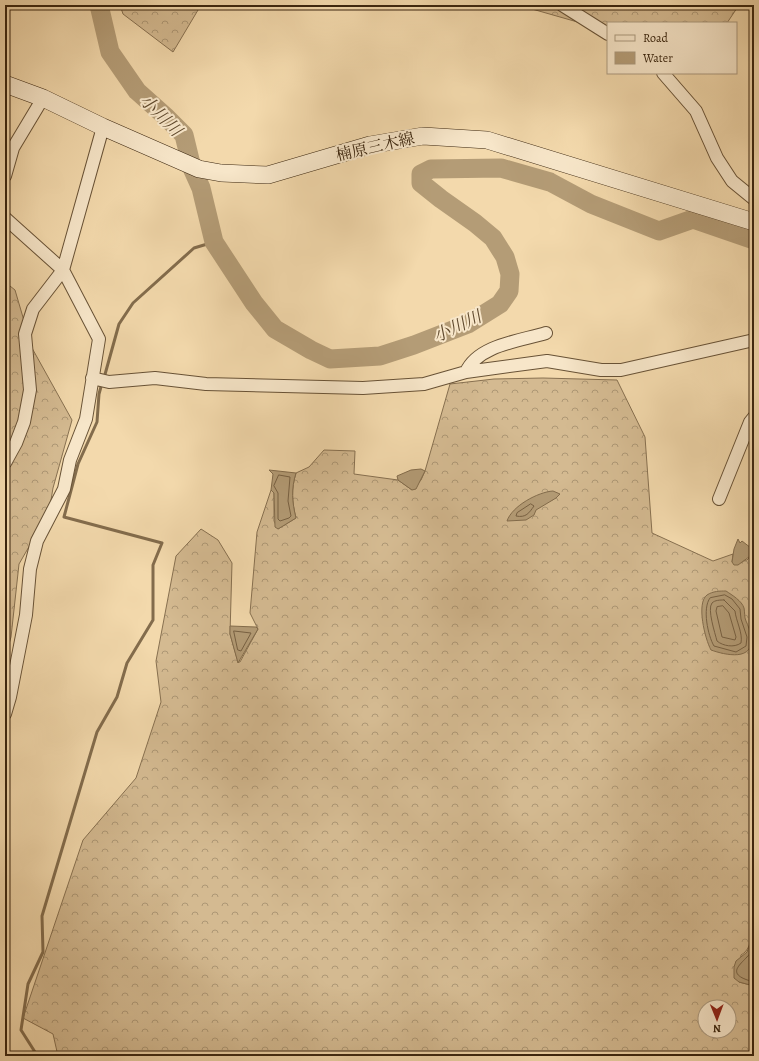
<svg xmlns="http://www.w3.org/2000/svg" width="759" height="1061" font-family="Alegreya,'Noto Serif JP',serif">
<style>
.forest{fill:url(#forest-crowns);stroke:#877050;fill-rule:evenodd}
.water{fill:#b49c76;stroke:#836c4c}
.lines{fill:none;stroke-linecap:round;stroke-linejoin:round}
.shore{stroke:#776042;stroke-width:1}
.stream{stroke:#836c4c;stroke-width:3}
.river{stroke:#b49c76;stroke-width:19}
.street-casing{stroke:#685236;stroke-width:14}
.secondary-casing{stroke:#3a250e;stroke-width:18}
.street{stroke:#f7e6c9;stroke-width:12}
.secondary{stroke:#f7e6c9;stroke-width:17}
.labels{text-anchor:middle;stroke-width:4;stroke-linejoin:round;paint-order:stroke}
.street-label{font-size:16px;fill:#3a250e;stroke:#f7e6c9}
.water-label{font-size:17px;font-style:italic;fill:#5f492d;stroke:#f7e6c9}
</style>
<defs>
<pattern id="forest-crowns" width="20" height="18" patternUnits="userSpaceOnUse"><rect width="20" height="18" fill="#d4ba91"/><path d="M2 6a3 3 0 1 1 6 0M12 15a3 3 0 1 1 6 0" fill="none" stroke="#ad9775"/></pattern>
</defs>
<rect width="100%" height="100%" fill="#f3d9ac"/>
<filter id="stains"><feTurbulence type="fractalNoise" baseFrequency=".005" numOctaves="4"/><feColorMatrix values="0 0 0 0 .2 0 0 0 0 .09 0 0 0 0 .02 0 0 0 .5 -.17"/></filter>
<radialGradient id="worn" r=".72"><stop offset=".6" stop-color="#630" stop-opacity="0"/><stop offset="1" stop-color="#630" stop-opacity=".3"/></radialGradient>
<path class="forest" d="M 120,5 L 201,5 L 173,52 L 123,14 Z
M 518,5 L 739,5 L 727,23 L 608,23 L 608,36 L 595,27 Z
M 5,282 L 15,290 L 32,348 L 72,420 L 53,488 L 49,512 L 19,564 L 11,637 L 5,658 Z
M 543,378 L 617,380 L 645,437 L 652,533 L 713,561 L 733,554 L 732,562 L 747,560 L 754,553 L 754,917 C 750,930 754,948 741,955 L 739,982 L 754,986 L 754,1056 L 58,1056 L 53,1034 L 23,1018 L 83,840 L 136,778 L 161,702 L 156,661 L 176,556 L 201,529 L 218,540 L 232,563 L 230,634 L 238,662 L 240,662 L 258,629 L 250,613 L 257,532 L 271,490 L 274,493 L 274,521 L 278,529 L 296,518 C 292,502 291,489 296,473 L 309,467 L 324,450 L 355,451 L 354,474 L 398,480 L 412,490 L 421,480 L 425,471 L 450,384 L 494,379 ZM 705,1007 L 729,1007 L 729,1031 L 705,1031 Z"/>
<path class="water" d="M 421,469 L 425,471 L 416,489 L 412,490 L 398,480 L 397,476 L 411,470 Z
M 269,470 L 296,473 C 291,489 292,502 296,518 L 278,529 L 275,527 L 274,493 L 271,490 L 273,474 Z
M 553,491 L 560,494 L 556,498 L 536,510 L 534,515 L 526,520 L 507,521 C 512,506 538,492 553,491 Z
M 738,539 L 740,543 L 742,541 L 751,548 L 753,554 L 738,565 L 734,565 L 732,562 L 734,549 Z
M 726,591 C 732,595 742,601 744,608 C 745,612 744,617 746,621 C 748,625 750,631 751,636 C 755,662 725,655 711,650 C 705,639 696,603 707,595 C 713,591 720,591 726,591 Z
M 230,626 L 256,627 L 258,629 L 238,663 L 230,634 Z
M 754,937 L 754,986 L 739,982 L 734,978 L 734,967 L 736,961 L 747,952 L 751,941 Z"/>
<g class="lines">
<path class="shore" d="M 279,475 L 290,477 L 288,501 L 291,516 L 289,518 L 280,521 L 278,519 L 278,493 L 274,486 Z
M 531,504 L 534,506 C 529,513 526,518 516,516 L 517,513 Z
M 725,595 L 732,599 L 740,609 L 741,619 L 747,637 L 746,646 L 736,652 L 714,646 C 708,636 702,608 710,598 Z
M 724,600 L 735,611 C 736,621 743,633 741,643 C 734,648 723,646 717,641 C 715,633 707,609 712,603 C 715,600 720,600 724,600 Z
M 723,606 L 729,613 L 736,637 L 735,640 L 722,637 L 716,611 L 717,607 Z
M 234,631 L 251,633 L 241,651 L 238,650 Z
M 754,948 C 746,963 719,973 754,982"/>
<path class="stream" d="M 104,378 L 119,324 L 133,303 L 194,248 L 214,242
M 31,1056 L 35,1052 L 21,1030 L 28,984 L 43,952 L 42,916 L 97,732 L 117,697 L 127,663 L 153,620 L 153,565 L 162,543 L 64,517 L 78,464 L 97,422 L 99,394 L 102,383"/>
<path class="river" d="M 99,5 L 110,52 L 137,91 L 165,116 L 184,135 L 192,168 L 201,188 L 214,242 L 254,303 L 275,329 L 311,350 L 330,359 L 380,356 L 414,345 L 468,324 L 500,304 L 509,291 L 510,274 L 505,257 L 493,238 L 475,223 L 441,199 L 421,183 L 421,174 L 431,169 L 501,168 L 550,182 L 591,204 L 659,231 L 693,219 L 754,240"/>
<g class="street-casing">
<path id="street" d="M 562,5 L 608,34
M 663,73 L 696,111 L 717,158 L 732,181 L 754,199
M 5,176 L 13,148 L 43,98
M 5,218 L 63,270 L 99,339 L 86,419 L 70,460 L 64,489 L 37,541 L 30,569 L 26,615 L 10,697 L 5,714
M 466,372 C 478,345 520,341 546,333
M 92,378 L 109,382 L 155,378 L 206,384 L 363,388 L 424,384 L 466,372 L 547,361 L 601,370 L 621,370 L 754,340
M 5,463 L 16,443 L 24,422 L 30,390 L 25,334 L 33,309 L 63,270 L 103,127
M 719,499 L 750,422 L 754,417"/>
</g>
<g class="secondary-casing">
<path id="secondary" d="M 5,84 L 43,98 L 103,127 L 199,169 L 221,173 L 268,175 L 370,145 L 423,136 L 487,140 L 754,222"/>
</g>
<use href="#street" class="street"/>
<use href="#secondary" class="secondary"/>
</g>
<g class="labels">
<g class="street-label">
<text transform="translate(375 146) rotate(-13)" y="6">楠原三木線</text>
</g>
<g class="water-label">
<text transform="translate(161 115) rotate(45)" y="6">小川川</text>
<text transform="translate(457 326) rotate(-25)" y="6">小川川</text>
</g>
</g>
<rect width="759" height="1061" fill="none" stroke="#f3d9ac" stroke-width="20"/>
<rect x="6" y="6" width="747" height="1049" fill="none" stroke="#3a250e" stroke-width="2"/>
<rect x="10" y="10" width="739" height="1041" fill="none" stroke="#3a250e"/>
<rect x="607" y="22" width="130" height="52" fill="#f7e6c9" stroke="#ab997e"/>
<rect x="615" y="35" width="20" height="6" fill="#f7e6c9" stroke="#ab997e"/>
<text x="643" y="42" font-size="12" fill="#3a250e">Road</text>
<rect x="615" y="52" width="20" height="12" fill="#b49c76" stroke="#ab997e"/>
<text x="643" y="62" font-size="12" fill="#3a250e">Water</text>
<g transform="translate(717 1019) rotate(179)"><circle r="19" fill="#f7e6c9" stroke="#ab997e"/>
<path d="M0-3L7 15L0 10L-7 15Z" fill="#8f2418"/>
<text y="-6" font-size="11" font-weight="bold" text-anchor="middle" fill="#3a250e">N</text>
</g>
<rect width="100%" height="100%" filter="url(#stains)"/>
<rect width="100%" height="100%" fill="url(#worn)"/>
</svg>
